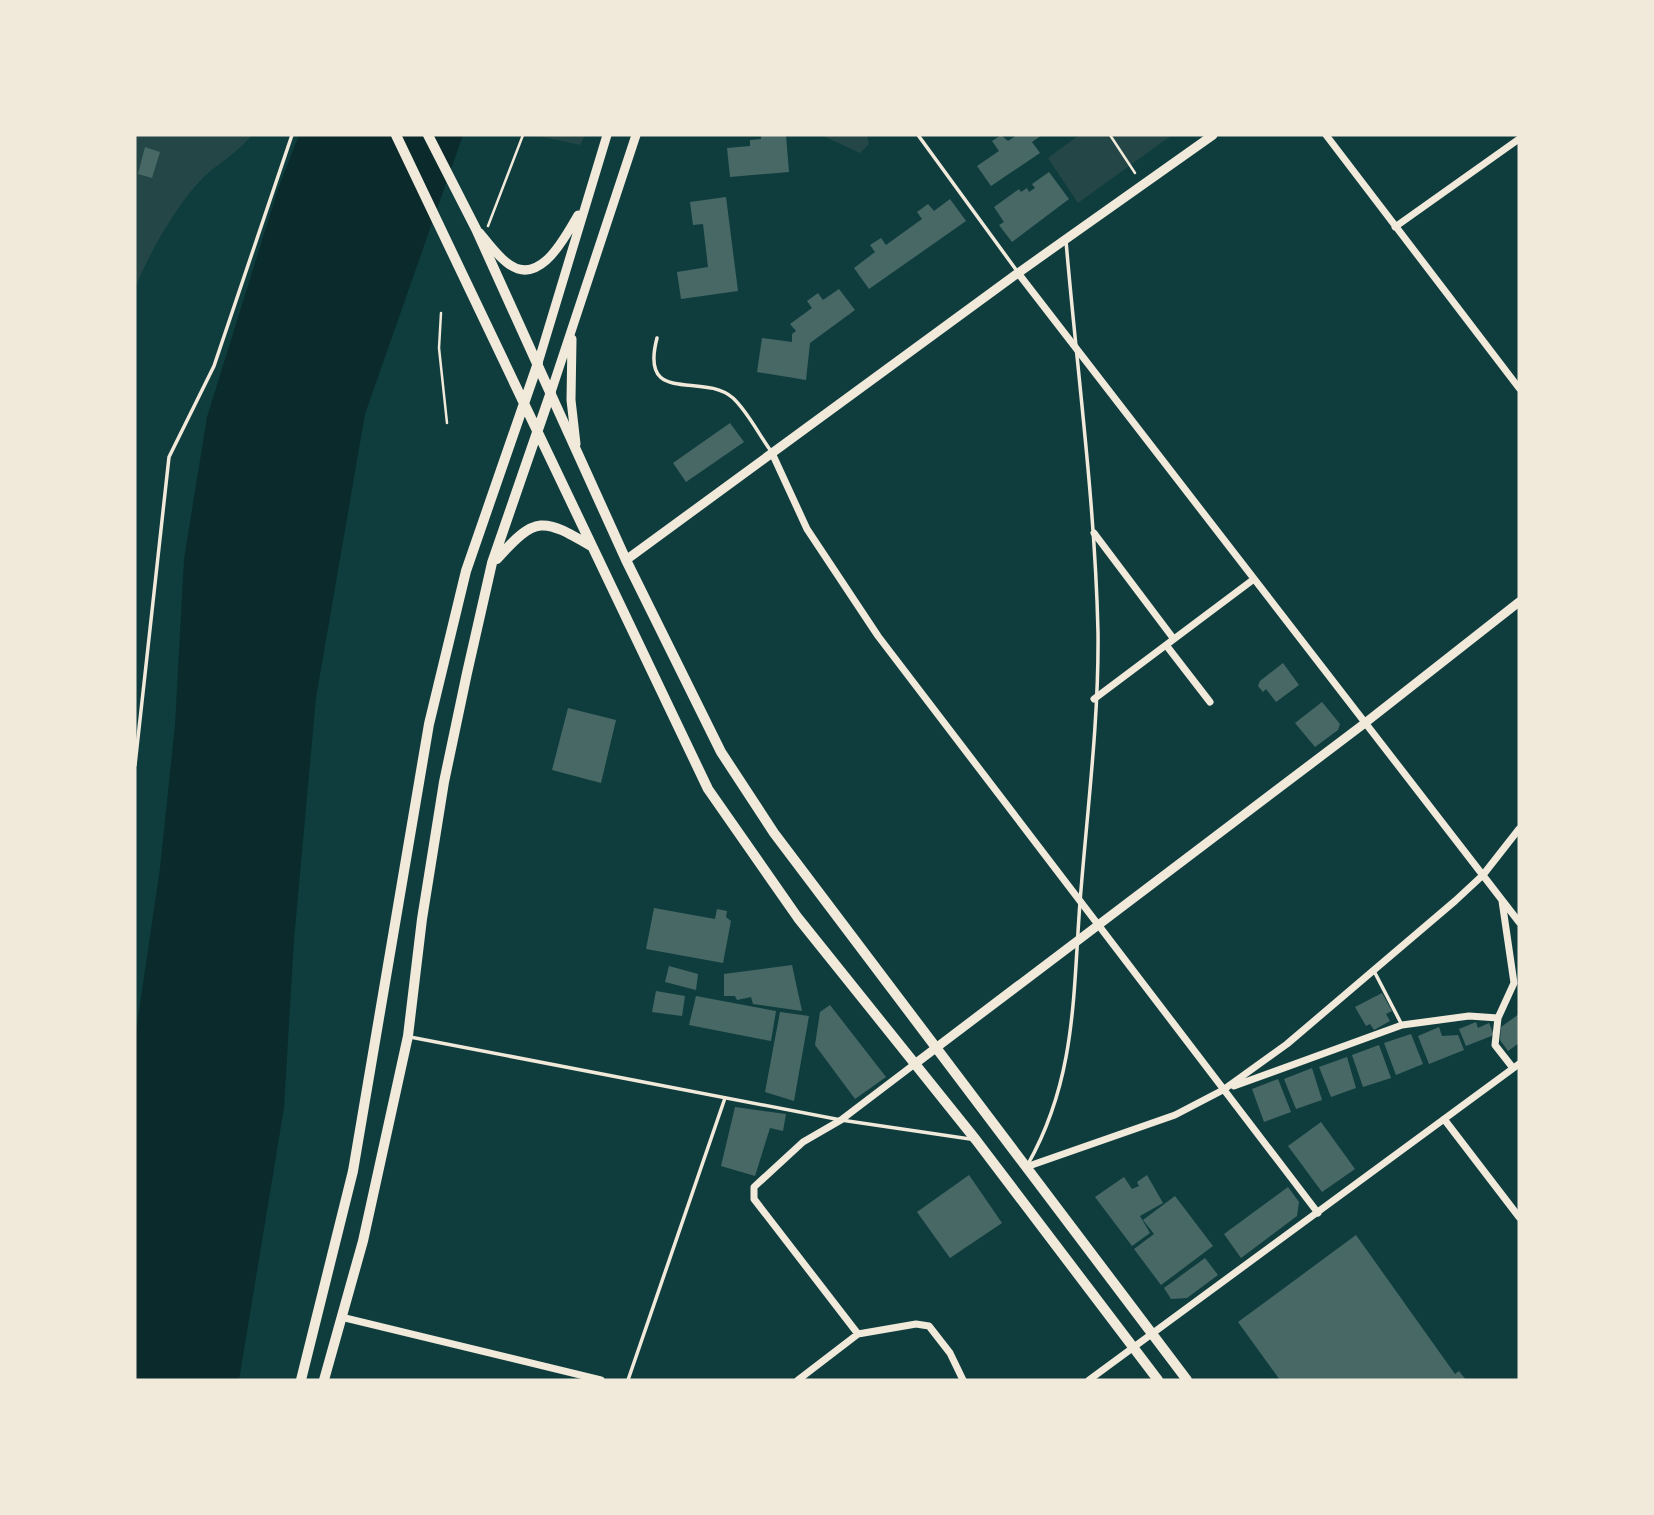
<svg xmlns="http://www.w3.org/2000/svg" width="1654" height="1515" font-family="'Playfair Display',serif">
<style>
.green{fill:#244646}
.water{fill:#0a2a2b}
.building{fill:#486865}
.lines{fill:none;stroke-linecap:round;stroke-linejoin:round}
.path{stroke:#f1e9da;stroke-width:2.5}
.service{stroke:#f1e9da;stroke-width:3.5}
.minor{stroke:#f1e9da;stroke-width:7}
.tertiary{stroke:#f1e9da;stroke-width:9}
.primary{stroke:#f1e9da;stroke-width:10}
</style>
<rect width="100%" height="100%" fill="#0f3d3e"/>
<path class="green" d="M 135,135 L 252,135 C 239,151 222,161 207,174 C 180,199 148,254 135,289 Z
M 535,135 L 585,135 L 580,145 Z
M 821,135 L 867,135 L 869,144 L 860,153 Z
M 1079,135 L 1172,135 L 1078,203 L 1048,158 Z"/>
<path class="water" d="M 299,135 L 463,135 L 365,414 L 316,698 L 294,940 L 284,1108 L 239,1380 L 135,1380 L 135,1038 L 160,868 L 175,725 L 184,559 L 207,417 L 278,189 Z"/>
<path class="building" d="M 761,135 L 786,135 L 789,172 L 730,177 L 727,148 L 750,146 L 750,140 L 761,139 Z
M 1001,135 L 1008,141 L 1017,135 L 1042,135 L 1032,142 L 1040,153 L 991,186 L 977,166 L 999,151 L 992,141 Z
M 145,147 L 160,152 L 152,178 L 138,174 Z
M 1049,172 L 1069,199 L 1012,242 L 999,225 L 1004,222 L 994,207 L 1019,189 L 1021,192 L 1027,188 L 1029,192 L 1035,188 L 1032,184 Z
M 726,197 L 738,291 L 681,299 L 677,272 L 708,267 L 703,224 L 693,225 L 690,202 Z
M 950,199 L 966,221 L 869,289 L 854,268 L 875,252 L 870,245 L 881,238 L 886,245 L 922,219 L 917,212 L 928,204 L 934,211 Z
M 839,289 L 855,310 L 810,343 L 806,380 L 757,372 L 762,338 L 792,342 L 792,334 L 796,331 L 790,324 L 812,308 L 807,301 L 818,293 L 823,300 Z
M 730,423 L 744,442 L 686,482 L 673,463 Z
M 1283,663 L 1299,685 L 1276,702 L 1266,689 L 1263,692 L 1258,686 L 1260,681 Z
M 1322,702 L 1340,724 L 1338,730 L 1315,747 L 1295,723 Z
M 568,708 L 616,720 L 601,783 L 552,770 Z
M 654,908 L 715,919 L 717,909 L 727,911 L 726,917 L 731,921 L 723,963 L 646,949 Z
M 792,965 L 802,1011 L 753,1004 L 751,997 L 737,1000 L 735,996 L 724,996 L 724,974 Z
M 669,966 L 698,974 L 696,990 L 665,982 Z
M 656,991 L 685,996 L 682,1016 L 652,1012 Z
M 1382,993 L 1392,1011 L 1386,1014 L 1390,1021 L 1374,1030 L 1370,1024 L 1366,1026 L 1355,1007 Z
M 696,996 L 776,1011 L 771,1041 L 689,1025 Z
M 830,1005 L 886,1077 L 855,1099 L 815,1045 L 820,1012 Z
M 780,1012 L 809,1016 L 794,1101 L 765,1092 Z
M 1519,1014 L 1519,1043 L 1508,1051 L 1500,1040 L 1501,1027 Z
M 1476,1022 L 1478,1028 L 1489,1023 L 1494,1035 L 1466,1046 L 1459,1029 Z
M 1439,1027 L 1442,1036 L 1458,1035 L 1464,1050 L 1429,1064 L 1418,1036 Z
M 1411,1034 L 1423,1064 L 1396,1075 L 1384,1043 Z
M 1379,1045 L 1391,1078 L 1363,1087 L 1352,1055 Z
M 1347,1057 L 1356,1088 L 1331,1097 L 1319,1067 Z
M 1312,1068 L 1322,1100 L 1296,1109 L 1284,1079 Z
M 1278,1079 L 1291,1112 L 1264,1122 L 1252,1089 Z
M 735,1107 L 786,1114 L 783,1131 L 770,1128 L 755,1176 L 721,1166 Z
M 1321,1122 L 1355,1169 L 1322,1192 L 1288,1146 Z
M 969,1175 L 1002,1223 L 950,1258 L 917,1212 Z
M 1147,1175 L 1163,1203 L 1140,1216 L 1150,1233 L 1132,1246 L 1095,1197 L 1124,1177 L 1132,1189 L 1139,1186 L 1137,1182 Z
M 1288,1187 L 1299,1202 L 1297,1216 L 1241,1258 L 1224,1234 Z
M 1175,1196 L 1213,1246 L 1161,1285 L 1134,1249 L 1154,1234 L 1143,1220 Z
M 1356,1235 L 1455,1374 L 1459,1371 L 1466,1380 L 1280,1380 L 1238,1322 Z
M 1205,1258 L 1218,1275 L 1187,1298 L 1171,1299 L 1164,1288 Z"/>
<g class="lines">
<path class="path" d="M 1110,135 L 1135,173
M 488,226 L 523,135
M 441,313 L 439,348 L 447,423"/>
<path class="service" d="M 918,135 L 1017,271
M 657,338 C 639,407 702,371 733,398 C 748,412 759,435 771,451
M 135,765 L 169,457 L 214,366 L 292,135
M 1374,971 L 1402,1025
M 410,1037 L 841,1120 L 970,1139
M 1028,1164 C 1076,1079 1073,996 1080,902 C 1087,812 1099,721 1098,632 C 1095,501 1077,371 1066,241
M 628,1380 L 725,1098"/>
<path class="minor" d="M 1326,135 L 1519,388
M 1395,227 L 1519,139
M 1018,273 L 1519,922
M 772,453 L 807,529 L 878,636 L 1318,1213
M 1094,533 L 1173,638
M 1166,645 L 1210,702
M 1094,699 L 1254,579
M 1498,1018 L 1514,983 L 1502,901
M 916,1063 L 841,1120 L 803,1142 L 754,1187 L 754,1199 L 858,1334 L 916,1324 L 929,1326 L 950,1353 L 963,1380
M 1234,1086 L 1402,1025 L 1469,1016 L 1498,1018 L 1495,1045 L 1513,1068
M 1444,1119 L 1519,1217
M 1026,1167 L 1175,1115 L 1223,1090 L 1287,1044 L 1455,901 L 1483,875 L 1519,829
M 341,1317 L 601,1380
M 798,1380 L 858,1334
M 1089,1380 L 1519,1064"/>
<path class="tertiary" d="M 480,233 C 488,243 496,254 506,262 C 539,290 565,237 578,215
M 572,339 L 571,400 L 576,444
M 538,363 L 607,135
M 551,392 L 636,135
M 626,560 L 1018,273 L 1213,135
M 916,1063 L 1365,723 L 1519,602"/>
<path class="primary" d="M 396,135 L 708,789 L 798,918 L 976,1140 L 1158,1380
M 428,135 L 476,229 L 626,560 L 721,752 L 774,833 L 1187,1380
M 497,559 C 536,515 543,518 591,546
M 301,1380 L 353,1171 L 429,724 L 466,571 L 538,363
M 324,1380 L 363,1241 L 408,1036 L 422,919 L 444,782 L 467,673 L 492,563 L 551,392"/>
</g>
<rect width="1654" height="1515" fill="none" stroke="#f1e9da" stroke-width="273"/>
</svg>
